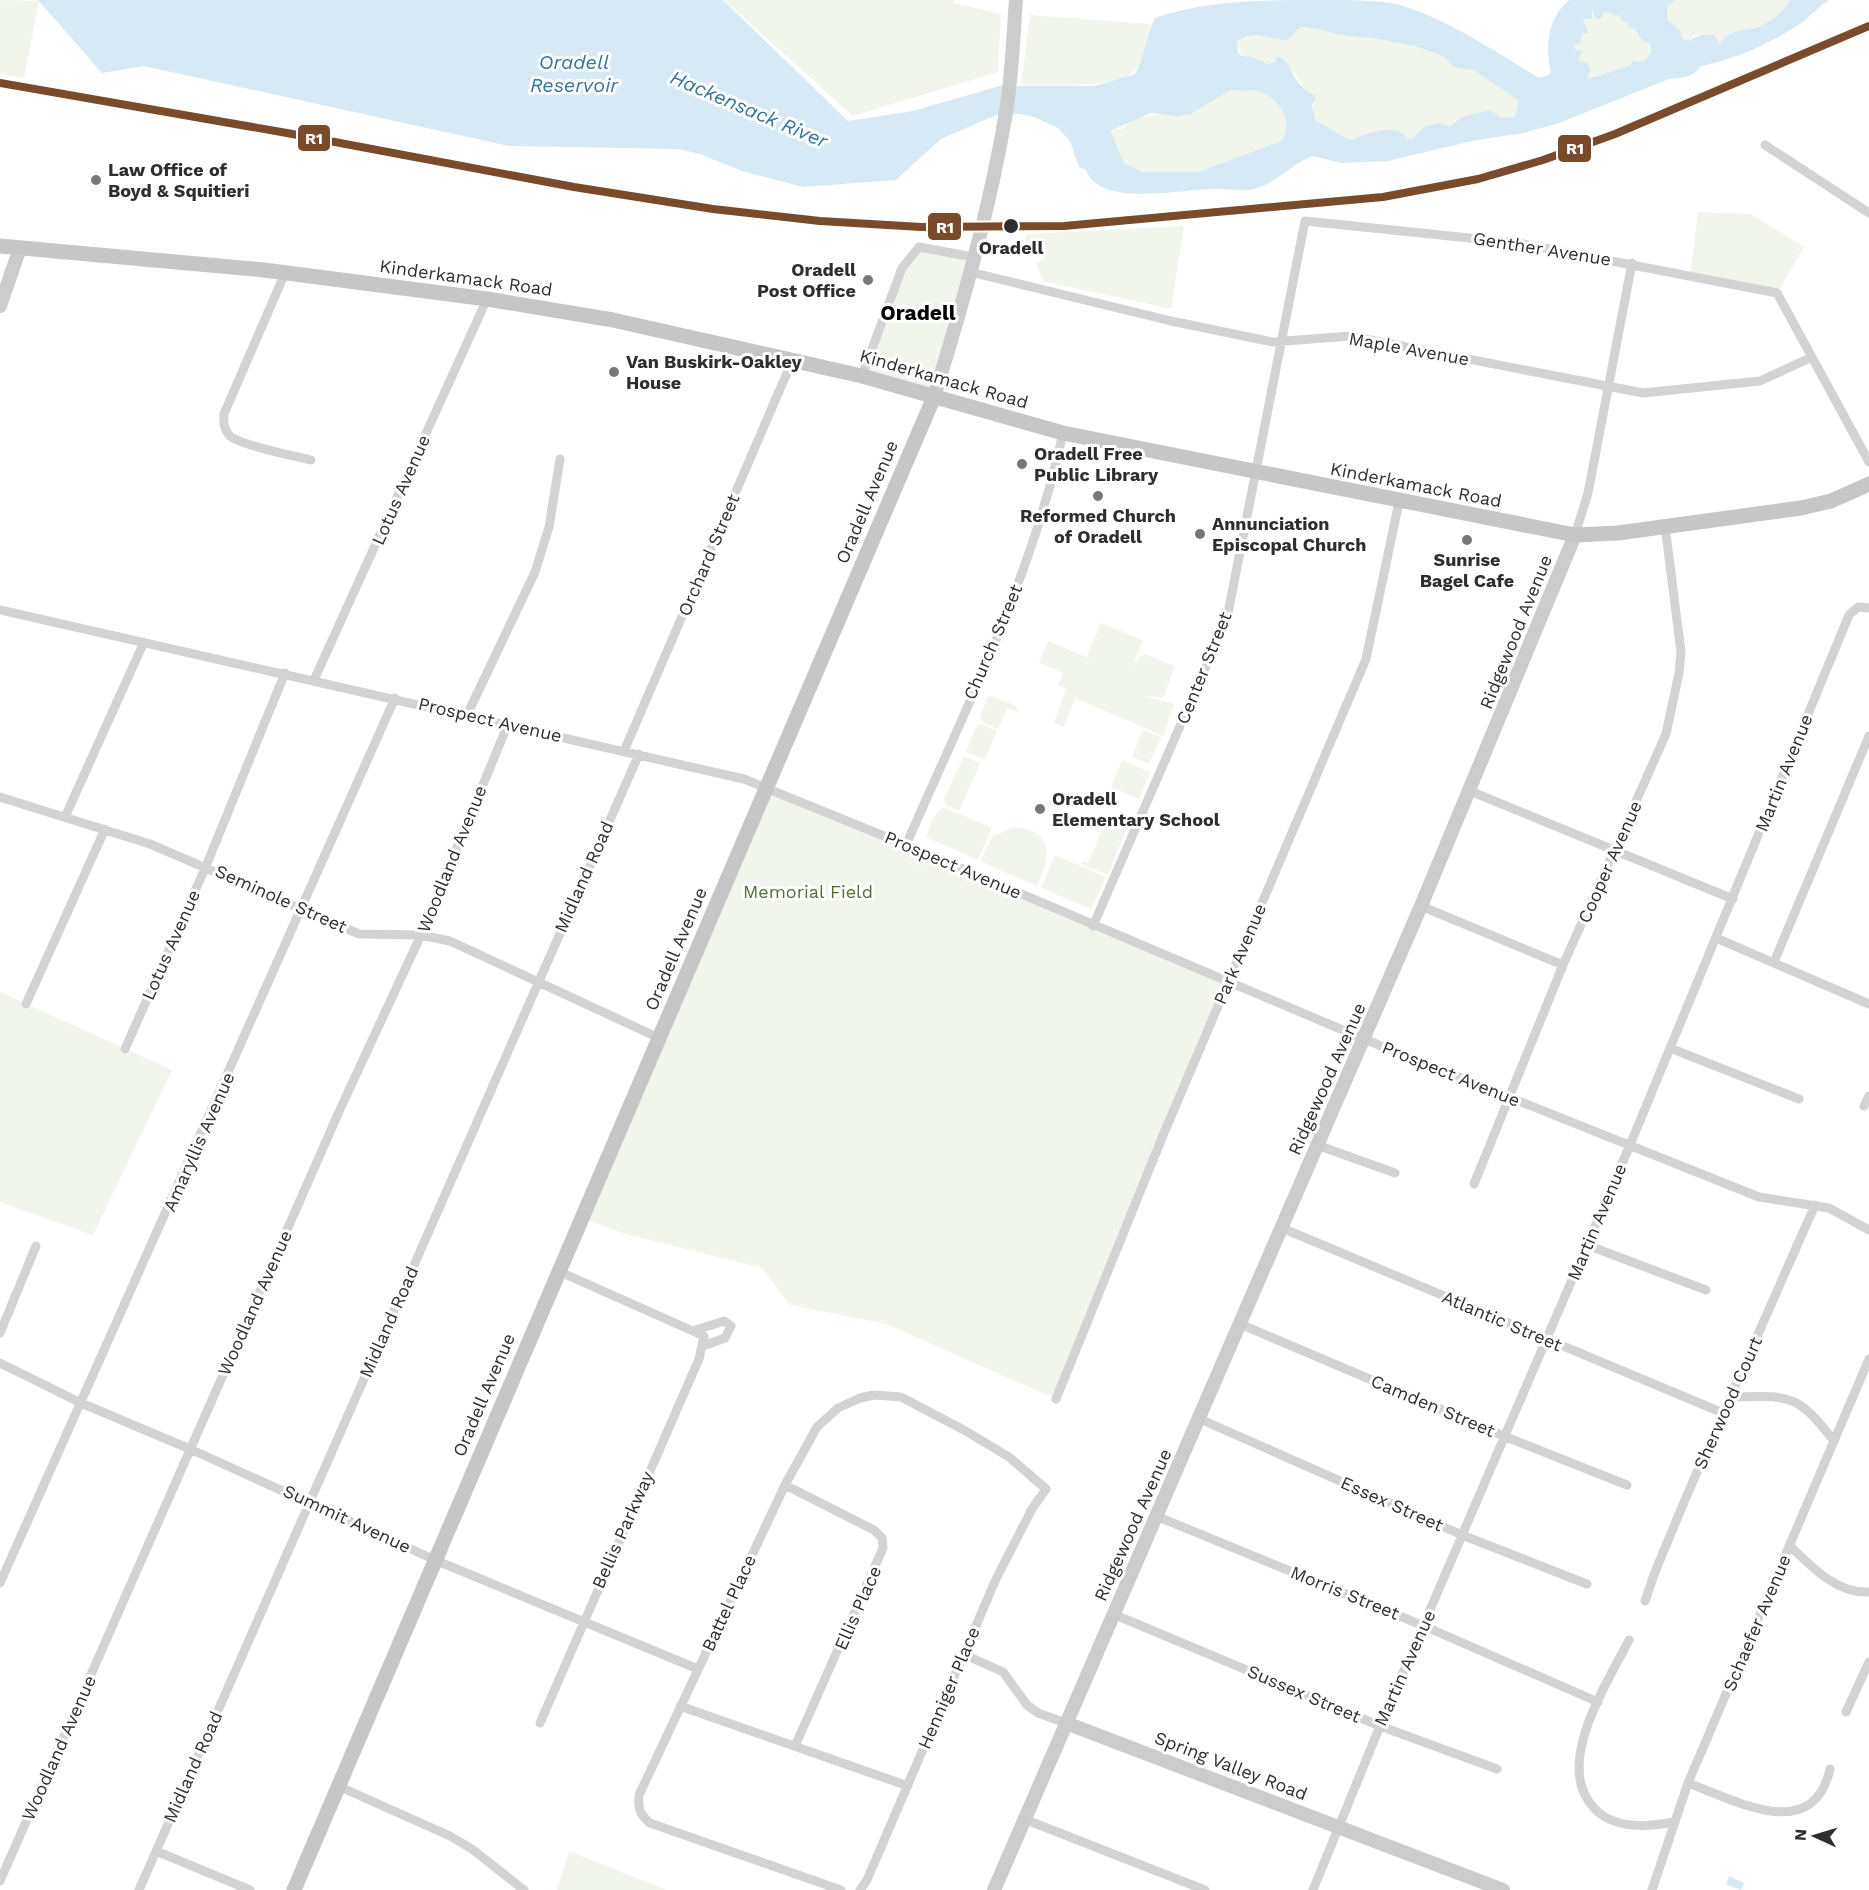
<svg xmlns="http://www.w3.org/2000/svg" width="1869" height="1890" font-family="'Work Sans',sans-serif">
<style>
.green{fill:#f1f5eb}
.water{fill:#d6e9f4;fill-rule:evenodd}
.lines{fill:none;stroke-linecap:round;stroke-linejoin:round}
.river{stroke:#d6e9f4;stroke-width:16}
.street{stroke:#d3d3d3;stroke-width:9}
.secondary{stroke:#ccc;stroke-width:14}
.primary{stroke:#c6c6c6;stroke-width:15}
.rail-1-casing{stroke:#fff;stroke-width:12}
.rail-1{stroke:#7a4b2a;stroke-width:8}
.poi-dot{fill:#777;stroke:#fff;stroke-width:2}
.stop-dot{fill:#2e2e2e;stroke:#fff;stroke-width:2}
.labels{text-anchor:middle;stroke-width:6;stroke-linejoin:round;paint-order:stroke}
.poi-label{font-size:18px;font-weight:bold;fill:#2e2e2e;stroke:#fff;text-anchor:start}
.stop-label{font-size:18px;font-weight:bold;fill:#2e2e2e;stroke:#fff}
.street-label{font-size:18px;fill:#2e2e2e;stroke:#fff}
.park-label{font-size:18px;fill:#536f37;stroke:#fff}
.water-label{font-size:20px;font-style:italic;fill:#357598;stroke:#fff}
.quarter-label{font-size:21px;font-weight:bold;fill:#000;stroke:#fff}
.line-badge{stroke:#fff;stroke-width:2}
.badge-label{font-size:16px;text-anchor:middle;font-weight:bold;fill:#fff}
</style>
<rect width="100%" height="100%" fill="#fff"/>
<path class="green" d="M 0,0 L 39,1 L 24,78 L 0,74 Z
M 724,0 L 954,0 L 954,3 L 1001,14 L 998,72 L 853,116 Z
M 1676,0 L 1790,0 C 1786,10 1770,24 1758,27 C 1741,32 1734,27 1721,43 L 1714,35 L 1694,35 L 1689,41 L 1682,38 L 1679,30 L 1667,20 L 1668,6 Z
M 1591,10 L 1594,17 L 1600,20 L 1604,12 L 1612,13 L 1613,16 L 1621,15 L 1642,40 L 1650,44 L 1651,52 L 1644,62 L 1632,61 L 1632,72 L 1627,77 L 1613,74 L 1588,78 L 1587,75 L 1591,71 L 1588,63 L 1578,60 L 1582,49 L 1576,51 L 1574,45 L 1581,42 L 1580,37 L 1587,29 L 1583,20 L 1589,20 Z
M 1030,15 L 1150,24 C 1146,37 1144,59 1136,69 C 1117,91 1049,83 1021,85 Z
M 1301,27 C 1315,27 1328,33 1342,35 C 1376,39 1411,42 1444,57 C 1448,59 1449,64 1453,67 L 1475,71 L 1519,101 L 1515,117 L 1500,119 L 1493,115 L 1468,116 L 1456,120 L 1450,127 L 1440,123 L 1418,133 L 1411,140 C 1406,138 1404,134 1399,133 C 1383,130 1366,129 1353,140 L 1348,139 L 1315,120 L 1312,109 L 1315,103 C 1306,91 1289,61 1277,56 L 1275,62 L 1267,64 C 1251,55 1239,62 1237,41 C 1264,22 1278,53 1301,27 Z
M 1236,90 C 1243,90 1250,89 1256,90 C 1277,94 1298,126 1279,142 L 1198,172 L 1143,172 L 1124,163 L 1110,133 L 1113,130 L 1121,129 L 1137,118 L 1161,114 Z
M 1698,212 L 1751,214 L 1804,247 L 1777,293 L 1690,276 Z
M 1184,226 L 1171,309 L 1043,281 L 1036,263 L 1045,259 L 1042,252 L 1024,250 L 1026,234 Z
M 919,247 L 973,257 L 934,397 L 862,376 L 902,268 Z
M 1101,623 L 1143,640 L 1132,668 L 1138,658 L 1145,654 L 1175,666 L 1163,698 L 1144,696 L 1174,704 L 1163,736 L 1075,698 L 1064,727 L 1054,723 L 1066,689 L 1058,685 L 1063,673 L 1039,663 L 1048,641 L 1094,660 L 1087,656 Z
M 991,696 L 1014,705 L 1018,709 L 1018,712 L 1007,708 L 998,729 L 983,722 L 980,717 L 987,698 Z
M 981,724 L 997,731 L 985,760 L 966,752 L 977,725 Z
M 1143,730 L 1161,737 L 1149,764 L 1132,757 Z
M 964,756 L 980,763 L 959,811 L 946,805 L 944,799 Z
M 1122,760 L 1150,772 L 1139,799 L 1111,787 Z
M 766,788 L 1228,982 L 1056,1399 L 886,1324 L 790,1305 L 762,1268 L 626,1234 L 581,1218 Z
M 943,807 L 992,828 L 978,860 L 926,837 L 933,818 Z
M 1106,821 L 1126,830 L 1108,875 L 1081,864 L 1083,861 L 1088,863 Z
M 1012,827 C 1053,828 1052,857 1037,886 L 980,861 L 992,837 Z
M 1055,855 L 1106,877 L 1091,909 L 1041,888 Z
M 0,992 L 172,1070 L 93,1235 L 0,1202 Z
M 569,1851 L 667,1890 L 557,1890 Z"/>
<path class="water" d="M 38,0 L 723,0 L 848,121 L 913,111 L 1000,86 L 1095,86 L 1135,74 C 1145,56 1145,36 1155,18 C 1204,0 1271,0 1323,0 C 1347,0 1374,0 1397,4 C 1448,19 1494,51 1539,78 L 1551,74 C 1545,47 1547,19 1569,0 L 1676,0 L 1668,6 L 1667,20 L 1680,30 L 1682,38 L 1689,41 C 1697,35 1704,34 1714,35 L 1720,43 C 1734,27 1741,32 1758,27 C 1770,23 1786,10 1790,0 L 1829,0 C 1820,6 1812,14 1804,21 C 1774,42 1737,59 1701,66 C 1693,78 1684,77 1669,79 L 1559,123 L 1523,133 L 1472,141 L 1388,161 L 1341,163 L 1313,156 C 1292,163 1276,184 1254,189 C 1241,192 1225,188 1213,189 C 1181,189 1099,208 1086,170 L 1079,167 L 1070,141 L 1058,128 L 1034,117 L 1020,114 L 996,115 L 941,139 L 896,180 L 803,187 L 742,171 L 700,154 L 679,149 L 509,146 L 144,66 L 102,73 ZM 1592,10 L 1594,17 L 1600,20 L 1604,12 L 1612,13 L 1614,16 L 1620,15 L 1622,21 L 1628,23 L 1627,26 L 1634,29 L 1642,40 L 1650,44 L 1651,52 L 1644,62 L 1632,61 L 1632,72 L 1627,77 L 1613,74 L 1588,78 L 1587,75 L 1591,71 L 1588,63 L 1578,60 L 1583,50 L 1576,51 L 1574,45 L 1580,44 L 1583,33 L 1589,33 L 1583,20 L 1592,18 ZM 1301,27 C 1315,27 1328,33 1342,35 C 1376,39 1412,42 1444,57 C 1448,59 1449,64 1453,67 L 1475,71 L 1519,101 L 1515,117 L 1500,118 L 1491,110 L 1461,117 L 1450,127 L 1440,123 L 1424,127 L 1411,140 C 1405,138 1405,134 1400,132 C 1389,126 1362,133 1353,140 L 1348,139 L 1315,120 L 1312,106 L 1316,98 C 1311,92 1303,89 1298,82 C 1290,72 1291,62 1277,56 L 1275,62 L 1267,64 L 1252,57 L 1242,56 L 1238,52 L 1237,41 C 1256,28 1268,40 1287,40 ZM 1236,90 C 1244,92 1252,89 1259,91 C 1279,98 1297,126 1279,142 L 1198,172 L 1143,172 L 1124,163 L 1111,133 L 1112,130 L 1151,113 L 1179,116 L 1190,114 L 1229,91 Z
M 1729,1876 L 1744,1883 L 1741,1890 L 1726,1884 Z"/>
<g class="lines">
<path class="river" d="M 1600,84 L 1650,67"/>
<path class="street" d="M 1765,145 L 1869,213
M 970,272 L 1171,321 L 1273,342 L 1350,336 L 1643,393 L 1760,381 L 1812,357
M 285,273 L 224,414 C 223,422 224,430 230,436 C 240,445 295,456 311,460
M 862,376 L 902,268 L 919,247 L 973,257
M 1575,535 L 1588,493 L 1632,263
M 0,610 L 744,779 L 906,845 L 1364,1039 L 1759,1197 L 1829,1208 L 1869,1230
M 314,680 L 487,299
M 467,715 L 535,572 L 549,527 L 560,459
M 624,751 L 793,359
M 1470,791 L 1733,899
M 0,797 L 150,844 L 359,934 L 421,935 L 450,941 L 659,1038
M 65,817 L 144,642
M 906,845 C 965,710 1032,577 1063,433
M 1421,906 L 1563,965
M 1093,926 L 1227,618 L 1305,221 L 1518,243 L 1777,293 L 1869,462
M 1716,938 L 1869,1004
M 1774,962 L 1869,736
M 26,1004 L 105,829
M 1670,1048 L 1799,1099
M 125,1049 L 206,866 L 285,673
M 1864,1106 L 1869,1096
M 1317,1145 L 1395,1173
M 1474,1184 L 1563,965 L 1666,734 L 1679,673 L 1681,652 L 1665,526
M 1282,1228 L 1723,1413
M 1587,1245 L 1706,1290
M 1240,1324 L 1506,1437 L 1627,1485
M 696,1330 L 724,1321 L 731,1326 L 725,1338 L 703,1346
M 0,1333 L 36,1246
M 0,1363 L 81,1403 L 190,1449 L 435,1560 L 698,1669
M 1731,1397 C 1789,1396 1796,1392 1834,1441
M 1056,1399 L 1164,1133 L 1366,659 L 1399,502
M 1200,1419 L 1462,1535 L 1587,1584
M 785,1485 L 874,1530 L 882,1538 L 883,1548 L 795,1746
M 1156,1516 L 1424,1626 L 1598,1702
M 1790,1546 C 1812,1567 1837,1594 1869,1592
M 0,1583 L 395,698
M 1645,1601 L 1655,1572 L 1687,1495 L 1815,1205
M 1113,1614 L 1380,1726 L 1497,1769
M 1629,1640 C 1607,1684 1552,1766 1595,1809 C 1614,1829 1648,1827 1673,1822
M 963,1654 L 1003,1672 L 1027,1705 L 1038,1713 L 1066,1723
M 680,1706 L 908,1786
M 1846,1712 L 1869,1662
M 540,1723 L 699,1359 L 704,1336 L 558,1271
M 1688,1783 C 1735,1800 1813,1845 1830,1769
M 338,1786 L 450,1836 L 472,1849 L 524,1890
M 1024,1819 L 1205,1890
M 156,1851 L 250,1890
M 0,1881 L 342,1105 L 421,935 L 508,724
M 139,1890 L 639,754
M 841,1890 L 650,1823 C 639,1814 638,1808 639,1795 L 785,1485 L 817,1427 L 838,1408 L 860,1398 L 874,1395 L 901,1397 L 964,1430 L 1009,1457 L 1046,1489 L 1032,1509 L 996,1579 L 867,1880 L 860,1890
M 1313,1890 L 1380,1726 L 1630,1145 L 1849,615 L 1858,607 L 1869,608
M 1652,1890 L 1688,1783 L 1869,1359"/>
<path class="secondary" d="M 0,306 L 20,248
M 934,397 C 962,306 989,212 1005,118 C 1012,79 1013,39 1016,0
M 1066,1723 L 1503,1890
M 994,1890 L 1421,906 L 1575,535"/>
<path class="primary" d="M 0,246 L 264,270 L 487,299 L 613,320 L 862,376 L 1063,433 L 1575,535 L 1618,533 L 1801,508 L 1831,501 L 1869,484
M 294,1890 L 934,397"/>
<g class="rail-1-casing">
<path id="rail-1" d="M 0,83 L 287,133 L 574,187 L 713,209 L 820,221 L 921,227 L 1064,226 L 1383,197 L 1478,179 L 1543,160 L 1615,134 L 1869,26"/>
</g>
<use href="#rail-1" class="rail-1"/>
</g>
<g class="poi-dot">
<circle cx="96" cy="180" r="6"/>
<circle cx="868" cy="280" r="6"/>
<circle cx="614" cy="372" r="6"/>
<circle cx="1022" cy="464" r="6"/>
<circle cx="1098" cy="496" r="6"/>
<circle cx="1200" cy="534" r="6"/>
<circle cx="1467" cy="540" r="6"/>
<circle cx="1040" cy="809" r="6"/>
</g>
<circle class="stop-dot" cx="1011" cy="226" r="8"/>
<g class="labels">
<g class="poi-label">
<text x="108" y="176">Law Office of<tspan x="108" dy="21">Boyd &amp; Squitieri</tspan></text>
<text x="856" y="276" text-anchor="end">Oradell<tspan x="856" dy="21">Post Office</tspan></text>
<text x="626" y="368">Van Buskirk-Oakley<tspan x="626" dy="21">House</tspan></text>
<text x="1034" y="460">Oradell Free<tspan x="1034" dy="21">Public Library</tspan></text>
<text x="1098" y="522" text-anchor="middle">Reformed Church<tspan x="1098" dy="21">of Oradell</tspan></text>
<text x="1212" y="530">Annunciation<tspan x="1212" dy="21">Episcopal Church</tspan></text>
<text x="1467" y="566" text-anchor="middle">Sunrise<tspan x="1467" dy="21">Bagel Cafe</tspan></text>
<text x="1052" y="805">Oradell<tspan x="1052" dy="21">Elementary School</tspan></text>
</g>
<g class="stop-label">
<text x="1011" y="254">Oradell</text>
</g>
<g class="street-label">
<text transform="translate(1542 249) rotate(9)" y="6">Genther Avenue</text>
<text transform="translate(466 278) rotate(8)" y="6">Kinderkamack Road</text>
<text transform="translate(1409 349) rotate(10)" y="6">Maple Avenue</text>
<text transform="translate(944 379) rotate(16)" y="6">Kinderkamack Road</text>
<text transform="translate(1416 485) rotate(11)" y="6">Kinderkamack Road</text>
<text transform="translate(401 490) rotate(-66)" y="6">Lotus Avenue</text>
<text transform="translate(867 502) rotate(-67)" y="6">Oradell Avenue</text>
<text transform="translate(709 555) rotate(-67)" y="6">Orchard Street</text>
<text transform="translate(1516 632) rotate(-68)" y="6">Ridgewood Avenue</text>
<text transform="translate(993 642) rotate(-67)" y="6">Church Street</text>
<text transform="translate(1204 668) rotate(-68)" y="6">Center Street</text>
<text transform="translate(490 720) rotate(13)" y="6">Prospect Avenue</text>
<text transform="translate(1784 773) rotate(-68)" y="6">Martin Avenue</text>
<text transform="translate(452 859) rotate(-68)" y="6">Woodland Avenue</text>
<text transform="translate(1610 862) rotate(-66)" y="6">Cooper Avenue</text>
<text transform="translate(953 865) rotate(23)" y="6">Prospect Avenue</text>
<text transform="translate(584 877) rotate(-66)" y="6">Midland Road</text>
<text transform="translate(281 899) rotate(24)" y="6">Seminole Street</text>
<text transform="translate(171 945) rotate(-66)" y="6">Lotus Avenue</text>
<text transform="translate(676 949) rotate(-67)" y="6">Oradell Avenue</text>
<text transform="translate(1240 954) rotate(-67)" y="6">Park Avenue</text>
<text transform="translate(1451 1074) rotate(22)" y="6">Prospect Avenue</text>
<text transform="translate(1327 1079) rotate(-66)" y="6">Ridgewood Avenue</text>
<text transform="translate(199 1142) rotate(-66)" y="6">Amaryllis Avenue</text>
<text transform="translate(1597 1222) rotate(-67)" y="6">Martin Avenue</text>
<text transform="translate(255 1303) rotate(-66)" y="6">Woodland Avenue</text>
<text transform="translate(1502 1321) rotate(23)" y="6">Atlantic Street</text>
<text transform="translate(389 1322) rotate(-66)" y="6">Midland Road</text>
<text transform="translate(484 1395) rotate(-67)" y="6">Oradell Avenue</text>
<text transform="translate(1728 1403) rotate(-66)" y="6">Sherwood Court</text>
<text transform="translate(1433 1406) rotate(23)" y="6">Camden Street</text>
<text transform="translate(1392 1504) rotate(24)" y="6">Essex Street</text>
<text transform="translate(347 1519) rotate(25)" y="6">Summit Avenue</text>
<text transform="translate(1133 1525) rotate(-66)" y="6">Ridgewood Avenue</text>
<text transform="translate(623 1530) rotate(-66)" y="6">Bellis Parkway</text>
<text transform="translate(1345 1593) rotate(22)" y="6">Morris Street</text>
<text transform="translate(729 1603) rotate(-65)" y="6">Battel Place</text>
<text transform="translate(858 1608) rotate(-66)" y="6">Ellis Place</text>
<text transform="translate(1757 1623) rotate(-67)" y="6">Schaefer Avenue</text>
<text transform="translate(1405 1668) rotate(-66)" y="6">Martin Avenue</text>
<text transform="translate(949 1688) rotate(-67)" y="6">Henniger Place</text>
<text transform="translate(1304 1694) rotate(23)" y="6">Sussex Street</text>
<text transform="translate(59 1748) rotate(-66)" y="6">Woodland Avenue</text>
<text transform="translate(1231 1766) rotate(21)" y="6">Spring Valley Road</text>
<text transform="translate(193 1767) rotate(-66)" y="6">Midland Road</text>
</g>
<g class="park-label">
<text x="808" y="898">Memorial Field</text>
</g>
<g class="water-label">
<text x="574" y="69">Oradell<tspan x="574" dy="23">Reservoir</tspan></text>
<text transform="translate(749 109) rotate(23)" y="7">Hackensack River</text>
</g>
<g class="quarter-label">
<text x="918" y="320">Oradell</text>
</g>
</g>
<g class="line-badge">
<rect x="297" y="124" width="34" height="28" rx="6" fill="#7a4b2a"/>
<rect x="1557" y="134" width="35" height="29" rx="6" fill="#7a4b2a"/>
<rect x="927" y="212" width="35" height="29" rx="6" fill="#7a4b2a"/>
</g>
<g class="badge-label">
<text x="314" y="144">R1</text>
<text x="1575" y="154">R1</text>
<text x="945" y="233">R1</text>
</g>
<g transform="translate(1815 1836) rotate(274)" stroke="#ffffff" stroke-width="4.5" paint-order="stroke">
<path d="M0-4.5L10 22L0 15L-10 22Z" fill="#2e2e2e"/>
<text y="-9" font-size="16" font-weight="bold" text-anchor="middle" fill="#2e2e2e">N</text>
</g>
</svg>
